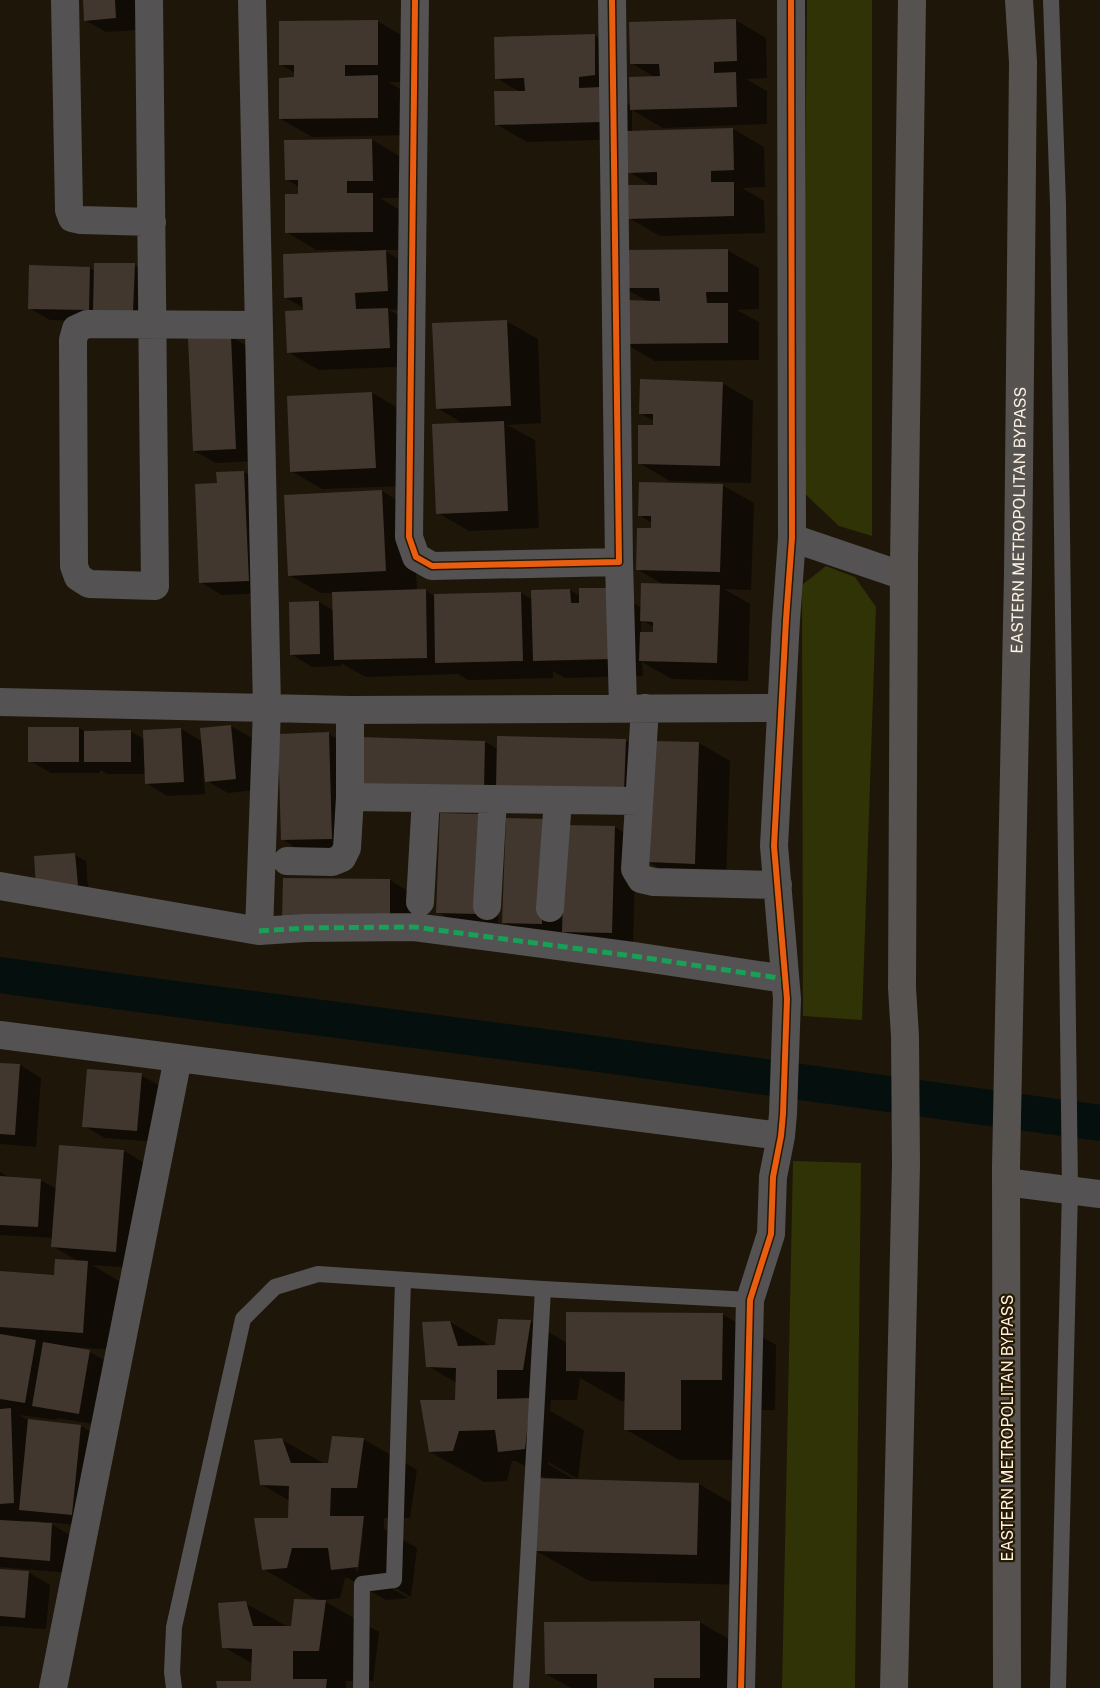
<svg xmlns="http://www.w3.org/2000/svg" width="1100" height="1688" font-family="'Public Sans',sans-serif">
<style>
.green{fill:#2f3306}
.shadow{fill:#0007;fill-rule:evenodd}
.lines{fill:none;stroke-linecap:round;stroke-linejoin:round}
.canal{stroke:#050f0e;stroke-width:36}
.building{fill:#41372f}
.service{stroke:#545252;stroke-width:16}
.minor{stroke:#545252;stroke-width:28}
.primary{stroke:#555250;stroke-width:28}
.quiet{stroke:#1a9f57;stroke-width:5;stroke-dasharray:10 5;stroke-linecap:butt}
.cycleway-casing{stroke:#271800;stroke-width:9}
.cycleway{stroke:#e95d12;stroke-width:6}
.labels{text-anchor:middle;stroke-width:4.5;stroke-linejoin:round;paint-order:stroke}
.street-label{font-size:16px;fill:#fcf2e3;stroke:#271800}
</style>
<rect width="100%" height="100%" fill="#1e1609"/>
<path class="green" d="M 807,0 L 872,0 L 872,536 L 839,526 L 802,491 Z
M 826,566 L 855,577 L 876,607 L 862,1020 L 803,1016 L 802,585 Z
M 793,1161 L 861,1163 L 855,1688 L 782,1688 Z"/>
<path class="shadow" d="M 84,0 L 135,0 L 137,30 L 106,32 L 85,20 Z
M 735,20 L 766,38 L 767,78 L 746,79 L 767,91 L 767,124 L 663,128 L 632,110 L 632,132 L 733,129 L 764,147 L 765,187 L 742,188 L 764,201 L 765,233 L 660,236 L 629,218 L 653,186 L 629,172 L 628,139 L 527,142 L 496,124 L 520,92 L 496,78 L 594,35 L 625,53 L 610,94 L 631,106 L 655,77 L 631,63 Z
M 377,21 L 408,39 L 409,82 L 388,82 L 409,94 L 409,135 L 312,137 L 281,119 L 295,79 L 295,73 L 280,64 Z
M 372,140 L 403,158 L 403,198 L 380,198 L 403,212 L 404,250 L 383,250 L 416,269 L 418,308 L 389,310 L 419,327 L 421,366 L 319,370 L 288,352 L 304,311 L 304,308 L 286,298 L 359,252 L 359,250 L 317,250 L 286,232 L 299,195 L 299,187 L 286,179 Z
M 727,250 L 759,268 L 759,309 L 737,310 L 759,322 L 759,360 L 655,361 L 624,343 L 649,302 L 624,288 Z
M 134,265 L 156,277 L 154,324 L 50,320 L 29,308 L 89,268 L 95,271 Z
M 506,321 L 538,339 L 541,423 L 507,425 L 535,440 L 539,528 L 469,531 L 438,513 L 464,424 L 437,408 Z
M 231,337 L 252,349 L 257,461 L 216,463 L 194,451 Z
M 722,383 L 753,401 L 751,483 L 670,481 L 639,463 L 654,427 L 654,421 L 640,413 Z
M 372,393 L 403,411 L 406,486 L 322,489 L 291,471 Z
M 244,472 L 265,485 L 270,593 L 222,595 L 200,582 L 218,484 Z
M 722,485 L 754,503 L 751,590 L 724,589 L 750,604 L 748,681 L 672,679 L 642,662 L 643,676 L 565,678 L 553,671 L 553,678 L 468,680 L 458,674 L 366,677 L 341,663 L 341,666 L 312,667 L 291,654 L 290,603 L 319,602 L 334,611 L 333,593 L 321,593 L 289,575 L 382,491 L 413,510 L 417,591 L 425,590 L 434,596 L 521,593 L 533,600 L 532,591 L 570,590 L 580,596 L 610,589 L 642,608 L 664,585 L 637,569 L 652,530 L 652,523 L 639,515 ZM 641,620 L 654,627 L 654,633 L 641,633 Z
M 231,726 L 252,738 L 257,790 L 228,793 L 207,781 L 206,772 L 203,772 L 205,794 L 167,796 L 146,783 L 146,774 L 107,774 L 100,770 L 100,773 L 51,773 L 30,761 L 29,729 L 79,728 L 85,732 L 130,731 L 144,739 L 181,729 L 203,742 Z
M 329,734 L 350,746 L 353,850 L 303,852 L 282,839 Z
M 361,739 L 485,742 L 498,749 L 625,740 L 653,756 L 653,742 L 699,743 L 730,761 L 726,881 L 680,880 L 649,862 L 651,809 L 528,806 Z
M 615,827 L 636,839 L 633,945 L 584,944 L 563,931 L 563,936 L 525,934 L 504,922 L 566,833 Z
M 502,828 L 498,926 L 459,924 L 438,912 Z
M 75,855 L 86,861 L 88,890 L 48,893 Z
M 284,879 L 390,880 L 411,893 L 411,932 Z
M 0,1064 L 20,1065 L 41,1078 L 36,1147 L 0,1144 Z
M 141,1075 L 162,1087 L 158,1142 L 105,1138 L 84,1126 Z
M 124,1151 L 155,1169 L 147,1269 L 92,1265 L 119,1281 L 114,1350 L 73,1347 L 73,1349 L 90,1352 L 111,1364 L 100,1425 L 57,1418 L 56,1420 L 19,1415 L 30,1421 L 81,1426 L 102,1438 L 93,1527 L 48,1522 L 73,1537 L 71,1573 L 0,1567 L 0,1272 L 55,1276 L 80,1262 L 52,1246 L 53,1238 L 0,1235 L 0,1172 L 10,1178 L 40,1180 L 57,1189 ZM 27,1521 L 39,1521 L 45,1524 L 27,1523 Z
M 722,1314 L 776,1345 L 775,1410 L 734,1410 L 734,1460 L 679,1460 L 625,1429 L 626,1401 L 621,1401 L 580,1378 L 577,1400 L 551,1400 L 550,1411 L 584,1430 L 578,1479 L 548,1462 L 548,1464 L 581,1483 L 581,1481 L 699,1484 L 752,1515 L 750,1585 L 590,1581 L 536,1551 L 548,1480 L 516,1461 L 512,1461 L 507,1481 L 484,1482 L 430,1452 L 456,1401 L 457,1383 L 428,1366 L 450,1322 L 491,1346 L 496,1346 L 530,1321 L 567,1343 Z
M 363,1439 L 417,1470 L 410,1518 L 384,1518 L 384,1529 L 417,1548 L 411,1597 L 382,1580 L 382,1583 L 408,1598 L 386,1600 L 348,1578 L 345,1578 L 340,1598 L 322,1600 L 379,1632 L 373,1681 L 346,1681 L 346,1688 L 219,1688 L 252,1682 L 253,1664 L 224,1647 L 245,1603 L 288,1627 L 292,1627 L 319,1601 L 263,1569 L 289,1519 L 290,1501 L 261,1484 L 282,1440 L 325,1464 L 329,1464 ZM 361,1533 L 363,1533 L 358,1571 L 356,1571 Z
M 0,1570 L 28,1572 L 50,1585 L 46,1629 L 0,1626 Z
M 699,1622 L 753,1653 L 753,1688 L 571,1688 L 546,1674 Z"/>
<g class="lines">
<path class="canal" d="M 0,975 L 160,997 L 576,1051 L 1100,1123"/>
</g>
<path class="building" d="M 83,0 L 115,0 L 116,18 L 84,21 Z
M 736,19 L 737,61 L 714,62 L 714,73 L 736,72 L 737,107 L 630,110 L 629,77 L 660,76 L 659,64 L 630,64 L 629,22 Z
M 378,20 L 378,65 L 345,65 L 345,76 L 378,75 L 378,118 L 279,119 L 279,78 L 294,77 L 294,65 L 279,65 L 279,21 Z
M 595,34 L 595,75 L 579,77 L 579,88 L 601,87 L 601,122 L 495,125 L 494,91 L 525,91 L 524,78 L 495,79 L 494,37 Z
M 733,128 L 734,170 L 711,171 L 711,182 L 734,182 L 734,216 L 628,219 L 627,185 L 657,185 L 657,172 L 628,173 L 627,131 Z
M 372,139 L 373,181 L 347,181 L 347,193 L 373,193 L 373,232 L 285,233 L 285,194 L 298,194 L 298,180 L 285,180 L 284,140 Z
M 728,249 L 728,292 L 706,292 L 707,303 L 728,303 L 728,343 L 623,344 L 623,300 L 660,301 L 659,288 L 623,288 L 622,250 Z
M 386,250 L 388,291 L 355,293 L 356,309 L 388,308 L 390,348 L 287,353 L 285,311 L 303,310 L 302,297 L 284,298 L 283,254 Z
M 94,263 L 135,263 L 133,312 L 93,311 Z
M 29,265 L 90,267 L 89,310 L 28,309 Z
M 507,320 L 511,406 L 436,409 L 432,323 Z
M 231,336 L 236,449 L 193,451 L 188,338 Z
M 640,379 L 723,382 L 720,466 L 638,464 L 638,425 L 653,425 L 653,414 L 639,414 Z
M 372,392 L 376,468 L 290,472 L 287,396 Z
M 504,421 L 508,511 L 436,514 L 432,424 Z
M 244,471 L 249,581 L 199,583 L 195,484 L 217,483 L 216,472 Z
M 639,482 L 723,484 L 720,572 L 636,570 L 637,528 L 651,528 L 651,516 L 638,516 Z
M 382,490 L 386,571 L 288,576 L 284,495 Z
M 641,583 L 720,585 L 717,663 L 639,661 L 640,632 L 653,632 L 653,622 L 640,621 Z
M 579,588 L 610,588 L 612,659 L 533,661 L 531,590 L 570,589 L 571,603 L 579,603 Z
M 426,589 L 427,658 L 334,660 L 332,592 Z
M 521,592 L 523,661 L 435,663 L 434,594 Z
M 319,601 L 320,654 L 290,655 L 289,602 Z
M 231,725 L 236,779 L 205,782 L 200,728 Z
M 28,727 L 79,727 L 79,762 L 28,762 Z
M 181,728 L 184,782 L 145,784 L 143,730 Z
M 131,730 L 131,762 L 84,762 L 84,731 Z
M 329,732 L 332,839 L 281,840 L 278,734 Z
M 497,736 L 626,739 L 624,792 L 496,789 Z
M 360,737 L 485,741 L 484,791 L 358,787 Z
M 652,741 L 699,742 L 695,864 L 647,862 Z
M 440,813 L 481,814 L 477,914 L 436,913 Z
M 506,818 L 545,819 L 542,924 L 502,923 Z
M 565,825 L 615,826 L 612,933 L 562,932 Z
M 75,853 L 78,885 L 36,887 L 34,856 Z
M 283,878 L 390,879 L 390,921 L 282,919 Z
M 0,1063 L 20,1064 L 15,1135 L 0,1134 Z
M 87,1069 L 142,1073 L 137,1131 L 82,1127 Z
M 59,1145 L 124,1150 L 116,1252 L 51,1247 Z
M 0,1176 L 41,1179 L 38,1227 L 0,1225 Z
M 55,1259 L 88,1261 L 83,1333 L 0,1327 L 0,1271 L 54,1275 Z
M 566,1312 L 723,1313 L 722,1380 L 681,1380 L 681,1430 L 624,1430 L 625,1372 L 566,1371 Z
M 498,1319 L 531,1320 L 523,1370 L 497,1370 L 497,1399 L 531,1398 L 525,1449 L 498,1452 L 495,1430 L 459,1431 L 453,1451 L 429,1452 L 420,1400 L 455,1400 L 456,1368 L 426,1367 L 422,1322 L 450,1321 L 458,1346 L 495,1345 Z
M 0,1334 L 36,1340 L 25,1403 L 0,1399 Z
M 43,1342 L 90,1350 L 79,1414 L 32,1406 Z
M 11,1408 L 14,1503 L 0,1504 L 0,1409 Z
M 28,1419 L 81,1425 L 72,1515 L 19,1510 Z
M 332,1436 L 364,1438 L 357,1488 L 331,1488 L 330,1516 L 364,1516 L 358,1567 L 331,1570 L 328,1548 L 292,1548 L 287,1568 L 262,1570 L 254,1518 L 288,1518 L 289,1486 L 260,1485 L 254,1440 L 282,1438 L 291,1463 L 328,1463 Z
M 537,1478 L 699,1483 L 697,1555 L 535,1551 Z
M 0,1520 L 52,1523 L 50,1561 L 0,1557 Z
M 0,1569 L 29,1571 L 25,1618 L 0,1616 Z
M 294,1599 L 326,1600 L 319,1651 L 293,1651 L 293,1679 L 327,1679 L 326,1688 L 217,1688 L 216,1681 L 251,1681 L 252,1649 L 222,1648 L 218,1603 L 246,1601 L 253,1626 L 291,1626 Z
M 700,1621 L 700,1678 L 654,1678 L 654,1688 L 597,1688 L 597,1674 L 545,1674 L 544,1622 Z"/>
<g class="lines">
<path class="service" d="M 1051,0 L 1058,204 L 1070,1190 L 1058,1688
M 174,1688 L 172,1672 L 174,1627 L 243,1319 L 275,1287 L 318,1274 L 543,1289 L 750,1300
M 361,1688 L 362,1584 L 394,1580 L 403,1280
M 521,1688 L 543,1289"/>
<path class="minor" d="M 65,0 L 69,210 L 72,218 L 81,220 L 152,222
M 149,0 C 151,195 153,391 155,586 L 89,584 L 78,577 L 74,566 L 73,340 L 76,329 L 87,324 L 259,325
M 252,0 L 267,708 L 350,710 L 781,708
M 415,0 L 409,537 L 416,557 L 432,566 L 619,562 L 612,0
M 792,538 L 904,576
M 619,562 L 623,707
M 0,702 L 267,708 L 259,931
M 645,708 L 635,869 L 641,879 L 654,882 L 778,885
M 350,797 L 639,801
M 287,861 L 332,862 L 342,858 L 347,848 L 350,797 L 350,710
M 0,886 L 259,931 L 305,928 L 414,927 L 633,956 L 785,979
M 420,902 L 426,798
M 487,906 L 493,799
M 550,908 L 558,800
M 0,1035 L 781,1136
M 1006,1182 L 1100,1194
M 53,1688 L 178,1058
M 741,1688 L 750,1300 L 771,1234 L 773,1177 L 781,1136 L 783,1114 L 787,999 L 774,846 L 786,620 L 792,538 L 791,0"/>
<g class="primary">
<path d="M 894,1688 L 906,1165 L 905,1036 L 902,988 L 904,563 L 912,0"/>
<path id="s1" d="M 1007,1688 L 1006,1167 L 1018,574 L 1023,62 L 1019,0"/>
</g>
<path class="quiet" d="M 259,931 L 305,928 L 414,927 L 633,956 L 785,979"/>
<g class="cycleway-casing">
<path id="cycleway" d="M 415,0 L 409,537 L 416,557 L 432,566 L 619,562 L 612,0
M 741,1688 L 750,1300 L 771,1234 L 773,1177 L 781,1136 L 783,1114 L 787,999 L 774,846 L 786,620 L 792,538 L 791,0"/>
</g>
<use href="#cycleway" class="cycleway"/>
</g>
<g class="labels">
<g class="street-label">
<text dy="6" stroke="none"><textPath href="#s1" startOffset="1168">EASTERN METROPOLITAN BYPASS</textPath></text>
<text transform="translate(1007 1428) rotate(-90)" y="6">EASTERN METROPOLITAN BYPASS</text>
</g>
</g>
</svg>
